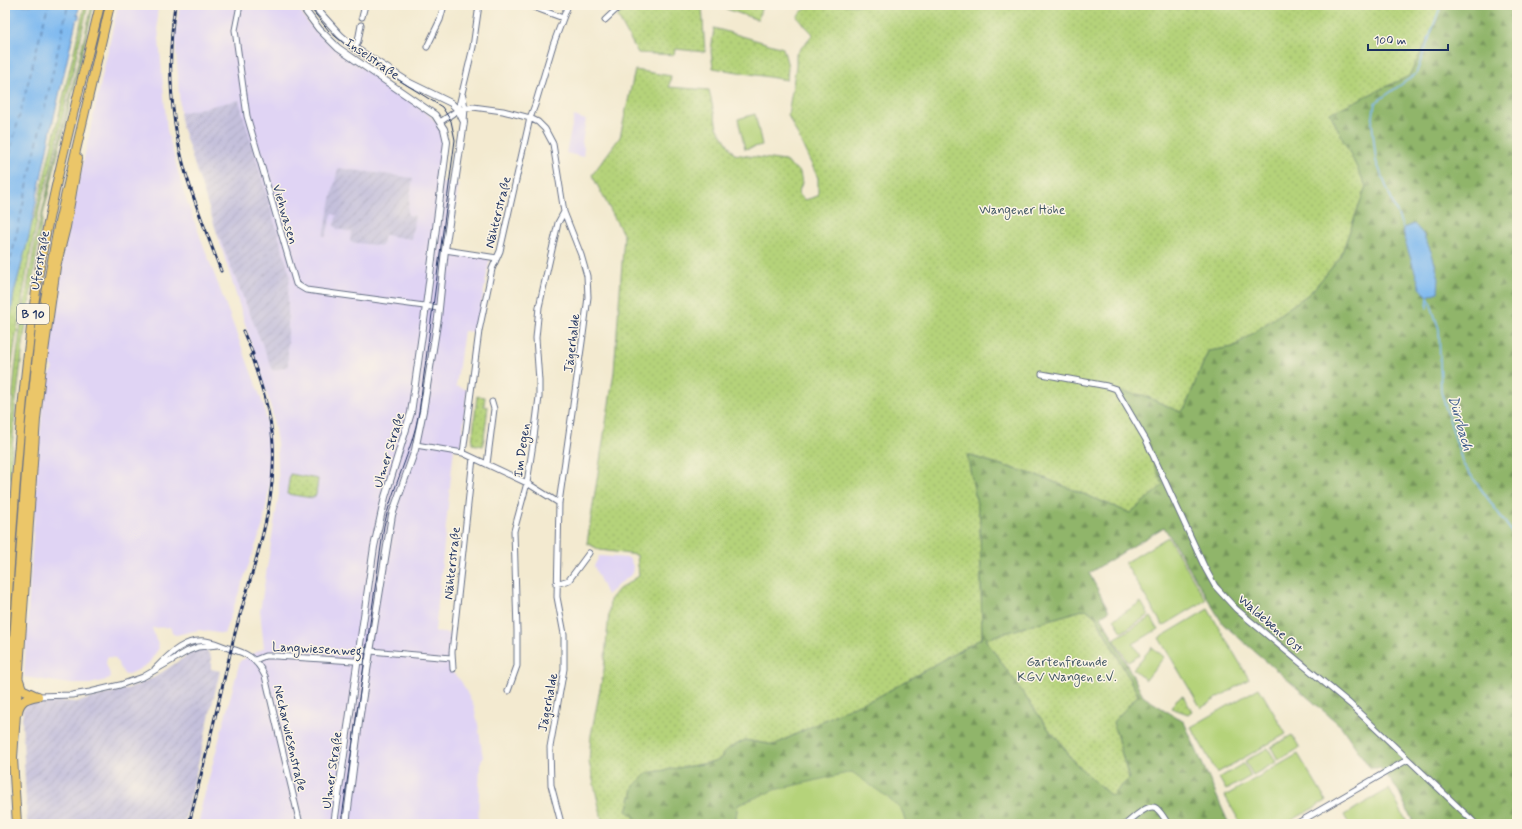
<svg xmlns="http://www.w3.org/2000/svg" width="1522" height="829" font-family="Mynerve,sans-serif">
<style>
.built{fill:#e0d4f4}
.industrial{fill:url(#industrial-furrows)}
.green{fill:url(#green-dots);stroke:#68816c}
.forest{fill:url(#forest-firs);stroke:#567264;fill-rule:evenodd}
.pitch{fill:#b5d37a;stroke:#68816c}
.water{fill:#7eb9f0;stroke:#4c74a7}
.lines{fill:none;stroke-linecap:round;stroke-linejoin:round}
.stream{stroke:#7eb9f0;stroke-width:1.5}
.ferry{stroke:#39588a;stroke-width:1;stroke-dasharray:5 4;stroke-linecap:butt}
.minor-casing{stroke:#677086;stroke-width:7}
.tertiary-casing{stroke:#677086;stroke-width:8}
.trunk-casing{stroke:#677086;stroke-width:10}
.minor{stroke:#fff;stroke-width:5}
.tertiary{stroke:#fff;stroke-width:6}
.trunk{stroke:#ebc669;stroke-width:8}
.tram{stroke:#1b2f5e;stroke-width:1}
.rail-casing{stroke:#1b2f5e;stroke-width:3}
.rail{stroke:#fcf5e5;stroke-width:1.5;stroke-dasharray:4.5;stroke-linecap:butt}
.labels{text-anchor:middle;stroke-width:3;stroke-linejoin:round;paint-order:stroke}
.shield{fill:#fcf5e5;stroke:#5e6a86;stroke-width:1}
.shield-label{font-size:12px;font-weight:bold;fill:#1b2f5e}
.street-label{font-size:13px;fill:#1b2f5e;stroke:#fcf5e5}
.park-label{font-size:13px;fill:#425865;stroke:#fcf5e5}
.water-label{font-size:14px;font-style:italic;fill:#39588a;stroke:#fcf5e5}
</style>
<defs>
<pattern id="industrial-furrows" width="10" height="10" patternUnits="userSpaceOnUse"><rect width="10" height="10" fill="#c4c0db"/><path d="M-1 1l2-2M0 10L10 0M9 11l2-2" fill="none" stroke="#a8a5be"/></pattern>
<pattern id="green-dots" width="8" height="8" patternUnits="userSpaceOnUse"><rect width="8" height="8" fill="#b5d37a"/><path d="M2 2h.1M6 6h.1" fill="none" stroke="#9bb56c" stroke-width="1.8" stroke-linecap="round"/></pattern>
<pattern id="forest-firs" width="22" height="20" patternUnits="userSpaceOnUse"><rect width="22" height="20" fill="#90b56a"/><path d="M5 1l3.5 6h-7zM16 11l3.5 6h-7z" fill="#75945a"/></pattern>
</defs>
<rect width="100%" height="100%" fill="#fcf5e5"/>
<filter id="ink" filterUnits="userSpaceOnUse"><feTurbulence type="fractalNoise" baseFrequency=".025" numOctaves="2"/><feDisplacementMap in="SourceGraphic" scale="8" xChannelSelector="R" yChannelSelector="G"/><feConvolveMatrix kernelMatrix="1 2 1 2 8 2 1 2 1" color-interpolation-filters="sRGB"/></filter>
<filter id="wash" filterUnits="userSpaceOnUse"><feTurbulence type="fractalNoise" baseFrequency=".012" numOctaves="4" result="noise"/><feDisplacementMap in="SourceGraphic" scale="16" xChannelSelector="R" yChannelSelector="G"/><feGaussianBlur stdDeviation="0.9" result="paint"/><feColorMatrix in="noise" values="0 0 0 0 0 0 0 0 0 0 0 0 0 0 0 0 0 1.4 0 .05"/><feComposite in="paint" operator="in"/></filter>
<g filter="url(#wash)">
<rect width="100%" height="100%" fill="#f3ead0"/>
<path class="built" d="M 118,5 L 158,6 L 157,16 L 167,130 L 184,194 L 264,406 L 270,442 L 270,481 L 263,525 L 224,634 L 199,630 L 176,635 L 173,634 L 170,627 L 152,628 L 159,648 L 149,663 L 138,670 L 126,675 L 124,674 L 115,658 L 107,657 L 106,664 L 111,677 L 110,679 L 90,684 L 72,684 L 24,677 L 38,457 L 45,383 L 53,370 L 49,355 L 63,253 Z
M 180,5 L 296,5 L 308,23 L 334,48 L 428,114 L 437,123 L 442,133 L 444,143 L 439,181 L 459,184 L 449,251 L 490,258 L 476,332 L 464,331 L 456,386 L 467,390 L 461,448 L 454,447 L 435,632 L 451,634 L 449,650 L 451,671 L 461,681 L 474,707 L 478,724 L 483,758 L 480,764 L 478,824 L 198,824 L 202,808 L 201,808 L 240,661 L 264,648 L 260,611 L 279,494 L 277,443 L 272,411 L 216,230 L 181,123 L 175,35 Z
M 574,116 L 586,120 L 582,142 L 584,148 L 583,157 L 566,153 Z
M 599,556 L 629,558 L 633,566 L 632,574 L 618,585 L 607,595 L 594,566 Z"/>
<path class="industrial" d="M 239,100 L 290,275 L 288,294 L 288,366 L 273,371 L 216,230 L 181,123 L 180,113 Z
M 338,168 L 413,178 L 408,207 L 408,215 L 415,216 L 411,239 L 384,235 L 382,246 L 350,242 L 351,232 L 337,229 L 334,225 L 337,215 L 332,214 L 326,236 L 323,236 Z
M 206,648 L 211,658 L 211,669 L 220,671 L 184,824 L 27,824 L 22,719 L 23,710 L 28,703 L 39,700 L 77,702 L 133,687 L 155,677 L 192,652 L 198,649 Z"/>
<path class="green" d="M 85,5 L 88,5 L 51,168 L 41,201 L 28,265 L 11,367 L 5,439 L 5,352 L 14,293 L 32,222 L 34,220 Z
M 92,5 L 94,5 L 43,215 L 37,252 L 24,337 L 15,410 L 5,545 L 5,478 L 15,371 L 21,323 L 36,237 Z
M 628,5 L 702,5 L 705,52 L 675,49 L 674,55 L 638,53 L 618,17 L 619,14 Z
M 715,5 L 762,5 L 758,20 Z
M 821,5 L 1444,5 L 1442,12 L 1409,76 L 1331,113 L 1366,186 L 1340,258 L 1310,293 L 1233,347 L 1208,351 L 1185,408 L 1180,412 L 1143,395 L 1141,436 L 1164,485 L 1130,513 L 1042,477 L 968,455 L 980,519 L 982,638 L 876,698 L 851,707 L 774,745 L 745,740 L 726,750 L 720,759 L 715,762 L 647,773 L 634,786 L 627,811 L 643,824 L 603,824 L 589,762 L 591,735 L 604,669 L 610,600 L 619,589 L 639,576 L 637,555 L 600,550 L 587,543 L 614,372 L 624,236 L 592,175 L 620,137 L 635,70 L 671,76 L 669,87 L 709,90 L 717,127 L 734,154 L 785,161 L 800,172 L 802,183 L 798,194 L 805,200 L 818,196 L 818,178 L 788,115 L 796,66 L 796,54 L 813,34 L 797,17 C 803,8 811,6 821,5 Z
M 714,28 L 783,48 L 788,66 L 787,80 L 713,68 L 711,51 Z
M 477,396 L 485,397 L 484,406 L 488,407 L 483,446 L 472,444 Z
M 290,474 L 318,479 L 316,495 L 312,498 L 287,494 Z
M 1086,609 L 1096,617 L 1138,695 L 1113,722 L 1129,779 L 1111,796 L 1074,762 L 1057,738 L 1052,734 L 985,639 Z
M 1183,696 L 1192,711 L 1188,714 L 1171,708 L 1177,699 Z"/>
<path class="forest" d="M 1444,5 L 1517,5 L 1517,824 L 1414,824 L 1397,788 L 1380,768 L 1370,768 L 1341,726 L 1223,624 L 1164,527 L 1089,573 L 1109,611 L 1101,616 L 1144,697 L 1184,722 L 1229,824 L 906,824 L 902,811 L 754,799 L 738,805 L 736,818 L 740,824 L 643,824 L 627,811 L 634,786 L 647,773 L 715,762 L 720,759 L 726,750 L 745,740 L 774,745 L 851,707 L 876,698 L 982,638 L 980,519 L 967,455 L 1042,477 L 1130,513 L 1163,485 L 1141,436 L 1115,391 L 1143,395 L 1180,412 L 1185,408 L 1208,351 L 1233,347 L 1310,293 L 1340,258 L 1366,186 L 1330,113 L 1409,76 L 1442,12 ZM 1086,609 L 1096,617 L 1138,695 L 1113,722 L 1129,779 L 1111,796 L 1074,762 L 1057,738 L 1052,734 L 985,639 Z"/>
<path class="pitch" d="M 755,114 L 762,145 L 745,149 L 738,119 Z
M 1168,537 L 1206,600 L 1163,626 L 1125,563 Z
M 1141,602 L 1149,615 L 1122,632 L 1114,619 Z
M 1208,609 L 1249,679 L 1201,708 L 1159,638 Z
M 1151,617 L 1158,629 L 1133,644 L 1140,655 L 1128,662 L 1114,639 Z
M 1152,647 L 1164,657 L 1146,680 L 1133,669 Z
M 1259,688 L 1286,734 L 1217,773 L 1191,727 Z
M 1292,735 L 1300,748 L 1278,760 L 1271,747 Z
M 1268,748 L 1276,762 L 1253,775 L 1245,761 Z
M 1298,754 L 1326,801 L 1285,824 L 1241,824 L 1225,796 Z
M 1244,763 L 1251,776 L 1226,790 L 1219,778 Z
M 852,772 L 890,799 L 902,811 L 906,824 L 740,824 L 736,818 L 738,805 L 774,790 Z
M 1389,789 L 1408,824 L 1349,824 L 1344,815 Z"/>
<path class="water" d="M 5,5 L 80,5 L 77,15 L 79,14 L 79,18 L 77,19 L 75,26 L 51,130 L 29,236 L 14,293 L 5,352 Z
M 1414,224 L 1423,234 L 1432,254 L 1439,278 L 1438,292 L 1428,296 L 1421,290 L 1405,241 L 1403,228 Z"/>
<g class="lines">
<path class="stream" d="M 1403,228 L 1376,161 L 1372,123 L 1375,103 L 1416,74 L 1441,5
M 1428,296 L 1439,329 L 1441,392 L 1463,464 L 1517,539
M 1427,308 L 1428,298"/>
<path class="ferry" d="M 5,172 L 48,5
M 5,285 L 68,5"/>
</g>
</g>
<g filter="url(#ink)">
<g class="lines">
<g class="minor-casing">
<path id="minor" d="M 240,5 L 235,30 L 247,116 L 296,284 L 306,290 L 439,308
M 528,5 L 563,18
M 362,17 L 365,5
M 605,20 L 621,5
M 427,47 L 440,20 L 444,5
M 355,48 L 358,41 L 361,25
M 463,96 L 465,108 L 464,121
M 458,110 L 473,47 L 479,5
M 440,122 L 458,110 L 473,107 L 503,111 L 530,118 L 538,122 L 545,129 L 553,144 L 564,212 L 581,255 L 587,276 L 588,297 L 583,335 L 559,503 L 557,597 L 564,634 L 564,669 L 550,747 L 551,785 L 561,823
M 445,250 L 497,258
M 1042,374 L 1107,386 L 1116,389 L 1146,440 L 1205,568 L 1215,586 L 1236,609 L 1350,704 L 1476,824
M 416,445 L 463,453 L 527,483 L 559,503
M 463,453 L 479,331 L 492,269 L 500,251 L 530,118 L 535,105 L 553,45 L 568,5
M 487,464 L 494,409 L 492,402
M 556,584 L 569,580 L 589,553
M 359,650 L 451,658
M 255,660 L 265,656 L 276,656 L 369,662
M 155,669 C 169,654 187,636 210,642 C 216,643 222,646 228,648 C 247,653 256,658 265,676 L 300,824
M 453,669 L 452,652 L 473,458
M 508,691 L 517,666 L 517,631 L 514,531 L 527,483 L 534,437 L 539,397 L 539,381 L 536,338 L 539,307 L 558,223 L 564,212
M 38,696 L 72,695 L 90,692 L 120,685 L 143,677 L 188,651 L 198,647 L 218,645
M 1126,824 C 1132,819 1148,803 1156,808 C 1161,812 1165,819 1168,824
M 1296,824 L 1407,760"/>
</g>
<g class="tertiary-casing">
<path id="tertiary" d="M 301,5 L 319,29 L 338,48 L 435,115 L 444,129 L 447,142 L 426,306 L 411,413 L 385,497 L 374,547 L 334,824
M 313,5 L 340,35 L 355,48 L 410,83 L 451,103 L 458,110 L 464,122 L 445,250 L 438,318 L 423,411 L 415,450 L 392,515 L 360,714 L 346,824"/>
</g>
<g class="trunk-casing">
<path id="trunk" d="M 5,638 C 13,524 19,410 35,298 C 49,199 77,102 100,5
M 19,680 L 22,689 L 37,696
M 18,712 C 20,700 27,698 38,696
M 5,764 L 29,431 L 40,327 L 58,227 L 110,5
M 17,824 L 13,758 L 36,419 L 42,366 L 56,267 L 66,227 L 78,158"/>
</g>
<use href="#minor" class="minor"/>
<use href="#tertiary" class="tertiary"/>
<use href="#trunk" class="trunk"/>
<path class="tram" d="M 308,5 L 329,31 L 354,52 L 442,107 L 451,121 L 455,140 L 419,412 C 412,452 392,487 384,526 L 341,824"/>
<g class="rail-casing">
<path id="rail" d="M 175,5 C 167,61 170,119 186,174 C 196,207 209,239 221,271
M 243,331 L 253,354
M 189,824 C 204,763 219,702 233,641 C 249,576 277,512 273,443 C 271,413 261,384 251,355"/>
</g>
<use href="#rail" class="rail"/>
</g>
</g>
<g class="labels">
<rect class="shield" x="17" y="304" width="32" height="20" rx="3"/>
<g class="shield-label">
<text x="33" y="318">B 10</text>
</g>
<g class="street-label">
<text transform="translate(373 58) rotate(35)" y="5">Inselstraße</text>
<text transform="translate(497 212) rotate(-76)" y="5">Nähterstraße</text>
<text transform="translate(286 214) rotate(74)" y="5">Viehwasen</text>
<text transform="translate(39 260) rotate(-80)" y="5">Uferstraße</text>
<text transform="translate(571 343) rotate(-83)" y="5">Jägerhalde</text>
<text transform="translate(388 450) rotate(-73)" y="5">Ulmer Straße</text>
<text transform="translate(521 450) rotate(-82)" y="5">Im Degen</text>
<text transform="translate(451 563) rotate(-84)" y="5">Nähterstraße</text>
<text transform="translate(1271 623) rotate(41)" y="5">Waldebene Ost</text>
<text transform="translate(317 648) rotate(3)" y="5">Langwiesenweg</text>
<text transform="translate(547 702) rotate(-79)" y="5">Jägerhalde</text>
<text transform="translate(291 738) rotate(77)" y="5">Neckarwiesenstraße</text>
<text transform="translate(331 770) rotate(-82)" y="5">Ulmer Straße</text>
</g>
<g class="park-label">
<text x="1022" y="214">Wangener Höhe</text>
<text x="1067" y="666">Gartenfreunde<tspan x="1067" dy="15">KGV Wangen e.V.</tspan></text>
</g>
<g class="water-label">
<text transform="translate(1461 423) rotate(74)" y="5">Dürrbach</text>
</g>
</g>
<rect width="1522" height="829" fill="none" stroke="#fcf5e5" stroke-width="20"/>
<path d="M1368 44v6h80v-6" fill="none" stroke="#1b2f5e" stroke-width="2"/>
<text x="1374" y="44" font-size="12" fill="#1b2f5e" stroke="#fcf5e5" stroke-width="3" paint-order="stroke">100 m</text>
</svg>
